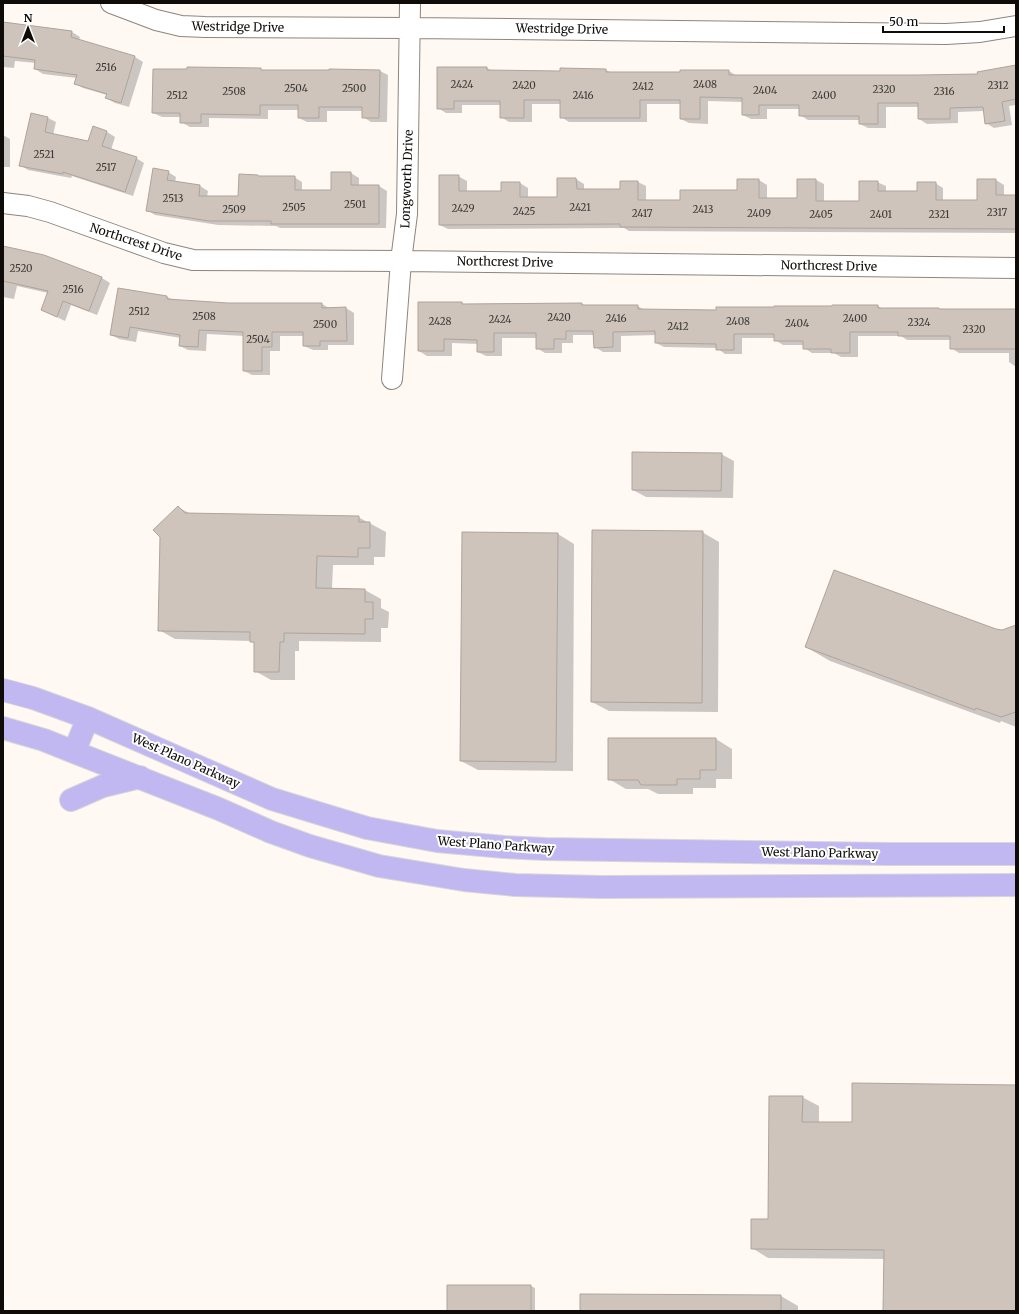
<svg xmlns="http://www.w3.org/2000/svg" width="1019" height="1314" font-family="Merriweather,serif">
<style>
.shadow{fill:#0003}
.building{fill:#cec4bc;stroke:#aea49c}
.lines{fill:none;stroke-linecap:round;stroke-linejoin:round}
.minor-casing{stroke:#8e857d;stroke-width:22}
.major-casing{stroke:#d8d8d7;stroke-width:24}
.minor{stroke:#fff;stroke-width:20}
.major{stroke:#c1b7f1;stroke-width:22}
.labels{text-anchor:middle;stroke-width:4;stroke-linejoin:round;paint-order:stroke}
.number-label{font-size:10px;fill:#3e3935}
.street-label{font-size:12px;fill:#0e0b08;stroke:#fff}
</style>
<rect width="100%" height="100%" fill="#fff8f3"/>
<path class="shadow" d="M 3,22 L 72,32 L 80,37 L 79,40 L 135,57 L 143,62 L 129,107 L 115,103 L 106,98 L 107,95 L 83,88 L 75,83 L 77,78 L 43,74 L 35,69 L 36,63 L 15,61 L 14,68 L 3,67 Z
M 1016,66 L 1016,105 L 1009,106 L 1012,125 L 994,128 L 986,123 L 984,111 L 958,112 L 958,123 L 927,124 L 919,119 L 919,107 L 886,107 L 886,128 L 868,128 L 860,124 L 860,120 L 808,120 L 800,115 L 800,109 L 767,109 L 767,119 L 751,119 L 743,115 L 743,102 L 708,101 L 708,124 L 689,123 L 681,119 L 681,104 L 647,104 L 647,122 L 569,122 L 561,117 L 561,104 L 532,104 L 532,122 L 509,122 L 501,117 L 501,105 L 462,105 L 462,113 L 446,113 L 438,108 L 438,68 L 487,68 L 492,71 L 561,72 L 606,70 L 612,73 L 681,73 L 681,71 L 729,71 L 737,76 L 979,75 Z
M 261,69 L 263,71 L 380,71 L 388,75 L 387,122 L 371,122 L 363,117 L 363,111 L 327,111 L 327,122 L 307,122 L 299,118 L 299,110 L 268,110 L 268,119 L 209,118 L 209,127 L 190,127 L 181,122 L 181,117 L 162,117 L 153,113 Z
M 31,114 L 48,118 L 56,122 L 53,135 L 88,142 L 93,127 L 107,132 L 115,137 L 111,150 L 136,158 L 144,163 L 133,196 L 72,176 L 71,178 L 28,170 L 20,165 Z
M 3,135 L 10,139 L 10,167 L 3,167 Z
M 168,172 L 176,177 L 175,183 L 200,186 L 208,191 L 207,197 L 239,197 L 258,176 L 261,177 L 294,177 L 302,182 L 302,191 L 332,191 L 351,173 L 359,178 L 359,186 L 379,186 L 387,191 L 386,228 L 280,228 L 276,226 L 218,225 L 155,215 L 147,210 Z
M 458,176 L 467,181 L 467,192 L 502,192 L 520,183 L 528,188 L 528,198 L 558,198 L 576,179 L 584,184 L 584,190 L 621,190 L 621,182 L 638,182 L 646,186 L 646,201 L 681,201 L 738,191 L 759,180 L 767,185 L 767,199 L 798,199 L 798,180 L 816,180 L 824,184 L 824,202 L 860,202 L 877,182 L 886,186 L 886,192 L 918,192 L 935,183 L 943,188 L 943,201 L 978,201 L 996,180 L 1004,185 L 1004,196 L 1016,196 L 1016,233 L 629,231 L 624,228 L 448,229 L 440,225 Z
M 3,247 L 44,256 L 102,278 L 110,283 L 97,315 L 71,305 L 65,321 L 42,310 L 48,293 L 17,286 L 14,299 L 3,297 Z
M 119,289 L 167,297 L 174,300 L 228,304 L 322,304 L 329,308 L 346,308 L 354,313 L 354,345 L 328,345 L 328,350 L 313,350 L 304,346 L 304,336 L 280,336 L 280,351 L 270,351 L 270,375 L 252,375 L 244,371 L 244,336 L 207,334 L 206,351 L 188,350 L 180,346 L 181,338 L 138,331 L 136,342 L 119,339 L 111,335 Z
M 462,303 L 466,305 L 582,304 L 586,306 L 638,306 L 644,310 L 717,311 L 878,306 L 883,309 L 1016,310 L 1016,367 L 1009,362 L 1009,353 L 959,353 L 951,348 L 951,340 L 907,340 L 901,336 L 858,336 L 858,357 L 841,357 L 834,353 L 812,353 L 804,348 L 804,345 L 783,345 L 775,340 L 775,338 L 742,338 L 742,354 L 725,354 L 717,348 L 664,347 L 656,343 L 656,335 L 621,336 L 621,352 L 603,352 L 595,347 L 594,335 L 573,335 L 573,343 L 562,343 L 562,353 L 545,353 L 537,348 L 537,338 L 502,338 L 502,356 L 486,356 L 478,352 L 478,344 L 452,343 L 452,356 L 427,356 L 419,351 Z
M 721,454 L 734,461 L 733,498 L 646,497 L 633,490 Z
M 178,507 L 191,514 L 358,517 L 386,532 L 385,557 L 374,557 L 374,565 L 333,565 L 332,589 L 365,590 L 381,599 L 381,608 L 389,612 L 388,628 L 381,628 L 381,642 L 299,641 L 299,651 L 295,651 L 295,680 L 271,680 L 255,671 L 255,644 L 251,641 L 175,639 L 159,630 Z
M 702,532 L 719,542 L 718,712 L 609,711 L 592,702 Z
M 558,534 L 574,544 L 573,771 L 478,770 L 461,761 Z
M 1016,626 L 1016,727 L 1001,721 L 1000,723 L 830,661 L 806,647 L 1002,631 Z
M 716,739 L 732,749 L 732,779 L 716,779 L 716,788 L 693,788 L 693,794 L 658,794 L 648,789 L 626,789 L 609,779 Z
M 1016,1086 L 1016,1311 L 884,1311 L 885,1259 L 768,1258 L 752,1248 L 769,1220 L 802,1097 L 819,1106 L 819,1123 L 853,1123 Z
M 448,1286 L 531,1286 L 535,1288 L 535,1311 L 448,1311 Z
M 781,1296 L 798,1306 L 798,1311 L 581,1311 Z"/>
<path class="building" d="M 3,22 L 72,31 L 71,37 L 135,56 L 121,103 L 105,98 L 107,94 L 74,84 L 77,75 L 34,69 L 35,60 L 3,56 Z
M 1016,65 L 1016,99 L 1002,102 L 1005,121 L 985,124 L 983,107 L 950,108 L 950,119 L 918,119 L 918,103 L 878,103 L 878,124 L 859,124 L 859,116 L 799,116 L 799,105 L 759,105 L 759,115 L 742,115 L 742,98 L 700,97 L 700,119 L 680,119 L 680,100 L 640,100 L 640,118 L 560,118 L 560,100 L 524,100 L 524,118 L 500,118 L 500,101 L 454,101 L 454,109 L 437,109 L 437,67 L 487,67 L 487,70 L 560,71 L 560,68 L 606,69 L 606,72 L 680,72 L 680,70 L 729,70 L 729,75 L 917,75 L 978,74 L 977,72 Z
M 187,67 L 261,68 L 261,70 L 329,70 L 329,69 L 380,70 L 379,118 L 362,118 L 362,107 L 319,107 L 319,118 L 298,118 L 298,105 L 260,105 L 260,115 L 201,114 L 201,123 L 180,123 L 180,113 L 152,113 L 153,69 L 187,69 Z
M 31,113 L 48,117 L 45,132 L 88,141 L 93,126 L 107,131 L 102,146 L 137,157 L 125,192 L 63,172 L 63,174 L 19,166 Z
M 153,168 L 169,171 L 167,180 L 200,185 L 199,196 L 238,196 L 239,174 L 258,175 L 258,176 L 295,176 L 295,190 L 331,190 L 331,172 L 351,172 L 351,185 L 379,185 L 379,224 L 271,224 L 271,221 L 209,221 L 146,211 Z
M 439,175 L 459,175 L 459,191 L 501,191 L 501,182 L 520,182 L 520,197 L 557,197 L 557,178 L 576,178 L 577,189 L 620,189 L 620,181 L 638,181 L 638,200 L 680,200 L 680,190 L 737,190 L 737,179 L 759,179 L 759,198 L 797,198 L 797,179 L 816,179 L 816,201 L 859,201 L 859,181 L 878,181 L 878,191 L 917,191 L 917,182 L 936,182 L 936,200 L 977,200 L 977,179 L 996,179 L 996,195 L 1016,195 L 1016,229 L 620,227 L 620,224 L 439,225 Z
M 3,246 L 44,255 L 102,277 L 89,311 L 63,301 L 57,317 L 41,310 L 48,291 L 3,281 Z
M 118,288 L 167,296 L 167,299 L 228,303 L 322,303 L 322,308 L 346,307 L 347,341 L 320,341 L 320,346 L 303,346 L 303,332 L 272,332 L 272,347 L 262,347 L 262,371 L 243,371 L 243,332 L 199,330 L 198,347 L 179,346 L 180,335 L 130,327 L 128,338 L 110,335 Z
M 418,302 L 462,302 L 462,304 L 582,303 L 582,305 L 638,305 L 638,309 L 716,310 L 716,307 L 774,307 L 774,306 L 832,306 L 832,305 L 878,305 L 878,308 L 939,308 L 939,309 L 1016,309 L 1016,349 L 950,349 L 950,336 L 898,336 L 898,332 L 850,332 L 850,353 L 831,353 L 831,349 L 803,349 L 803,341 L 774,341 L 774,334 L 734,334 L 734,350 L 716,350 L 716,344 L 655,343 L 655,331 L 613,332 L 613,347 L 594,348 L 593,331 L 566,331 L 566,339 L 554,339 L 554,349 L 536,349 L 536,333 L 494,333 L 494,352 L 477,352 L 477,340 L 444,339 L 444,351 L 418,351 Z
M 632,452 L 722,453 L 721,491 L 632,490 Z
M 178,506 L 185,513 L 359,516 L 359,522 L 370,522 L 370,548 L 358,548 L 358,557 L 317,556 L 316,588 L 365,589 L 365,602 L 373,602 L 373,619 L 365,619 L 365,634 L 284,633 L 284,642 L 280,642 L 279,672 L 254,672 L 254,642 L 250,642 L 250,632 L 158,631 L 160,537 L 153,530 Z
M 592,530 L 703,531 L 702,703 L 591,702 Z
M 462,532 L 558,533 L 556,762 L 460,761 Z
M 834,570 L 996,629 L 1002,630 L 1016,625 L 1016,712 L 1001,717 L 976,708 L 975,710 L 805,647 Z
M 608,738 L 716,738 L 716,770 L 700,770 L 700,779 L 677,779 L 677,785 L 641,785 L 638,780 L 608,780 Z
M 852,1083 L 1016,1085 L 1016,1311 L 883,1311 L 884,1250 L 751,1249 L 751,1219 L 768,1219 L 769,1096 L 803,1096 L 802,1122 L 852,1122 Z
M 447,1285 L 531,1285 L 531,1311 L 447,1311 Z
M 580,1294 L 781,1295 L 781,1311 L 580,1311 Z"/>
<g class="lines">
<g class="minor-casing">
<path id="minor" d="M 111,3 L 156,20 L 181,26 L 205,27 L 410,28 L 946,34 L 980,32 L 1016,26
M 3,203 L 28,206 L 50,212 L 164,253 L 193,260 L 401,261 L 1016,268
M 392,379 L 401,261 L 407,214 L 410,3"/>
</g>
<g class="major-casing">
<path id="major" d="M 3,690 L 33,698 L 88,718 L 272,799 L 367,828 L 437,841 L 504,847 L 545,849 L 890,854 L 1016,854
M 3,728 L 44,740 L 74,752 L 219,809 L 271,832 L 310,846 L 379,866 L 464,880 L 515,885 L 601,887 L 1016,885
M 74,752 L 88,718
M 71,800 L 103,786 L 140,777"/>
</g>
<use href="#minor" class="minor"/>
<use href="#major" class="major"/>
</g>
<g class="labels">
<g class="number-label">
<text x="106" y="71">2516</text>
<text x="462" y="88">2424</text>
<text x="705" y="88">2408</text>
<text x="524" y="89">2420</text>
<text x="998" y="89">2312</text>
<text x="643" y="90">2412</text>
<text x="296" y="92">2504</text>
<text x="354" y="92">2500</text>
<text x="884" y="93">2320</text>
<text x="765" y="94">2404</text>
<text x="234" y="95">2508</text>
<text x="944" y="95">2316</text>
<text x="177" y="99">2512</text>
<text x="583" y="99">2416</text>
<text x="824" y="99">2400</text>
<text x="44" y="158">2521</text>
<text x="106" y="171">2517</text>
<text x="173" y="202">2513</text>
<text x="355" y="208">2501</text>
<text x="294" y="211">2505</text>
<text x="580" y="211">2421</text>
<text x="463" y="212">2429</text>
<text x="234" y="213">2509</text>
<text x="703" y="213">2413</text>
<text x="524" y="215">2425</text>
<text x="997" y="216">2317</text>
<text x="642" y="217">2417</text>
<text x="759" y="217">2409</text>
<text x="821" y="218">2405</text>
<text x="881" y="218">2401</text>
<text x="939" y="218">2321</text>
<text x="21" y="272">2520</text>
<text x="73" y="293">2516</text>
<text x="139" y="315">2512</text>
<text x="204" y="320">2508</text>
<text x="559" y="321">2420</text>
<text x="616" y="322">2416</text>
<text x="855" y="322">2400</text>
<text x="500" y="323">2424</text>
<text x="440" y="325">2428</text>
<text x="738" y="325">2408</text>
<text x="919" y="326">2324</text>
<text x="797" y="327">2404</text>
<text x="325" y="328">2500</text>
<text x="678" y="330">2412</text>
<text x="974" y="333">2320</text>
<text x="258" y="343">2504</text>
</g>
<g class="street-label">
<text transform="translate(238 27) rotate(1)" y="4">Westridge Drive</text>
<text transform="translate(562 29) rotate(1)" y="4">Westridge Drive</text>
<text transform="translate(407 179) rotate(-88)" y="4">Longworth Drive</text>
<text transform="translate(136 242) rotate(18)" y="4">Northcrest Drive</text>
<text transform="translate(505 262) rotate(1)" y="4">Northcrest Drive</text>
<text transform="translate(829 266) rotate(1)" y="4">Northcrest Drive</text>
<text transform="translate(186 761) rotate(24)" y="4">West Plano Parkway</text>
<text transform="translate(496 845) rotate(4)" y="4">West Plano Parkway</text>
<text transform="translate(820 853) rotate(1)" y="4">West Plano Parkway</text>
</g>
</g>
<rect width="1019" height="1314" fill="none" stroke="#0e0b08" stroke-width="8"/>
<g transform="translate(28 28)" stroke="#ffffff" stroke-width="3" paint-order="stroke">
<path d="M0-3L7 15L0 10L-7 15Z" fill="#0e0b08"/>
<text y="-6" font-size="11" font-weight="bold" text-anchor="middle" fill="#0e0b08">N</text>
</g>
<path d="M883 26v6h121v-6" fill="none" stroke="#0e0b08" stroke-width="2"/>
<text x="889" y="26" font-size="12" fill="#0e0b08" stroke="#ffffff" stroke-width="3" paint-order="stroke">50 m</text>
</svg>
